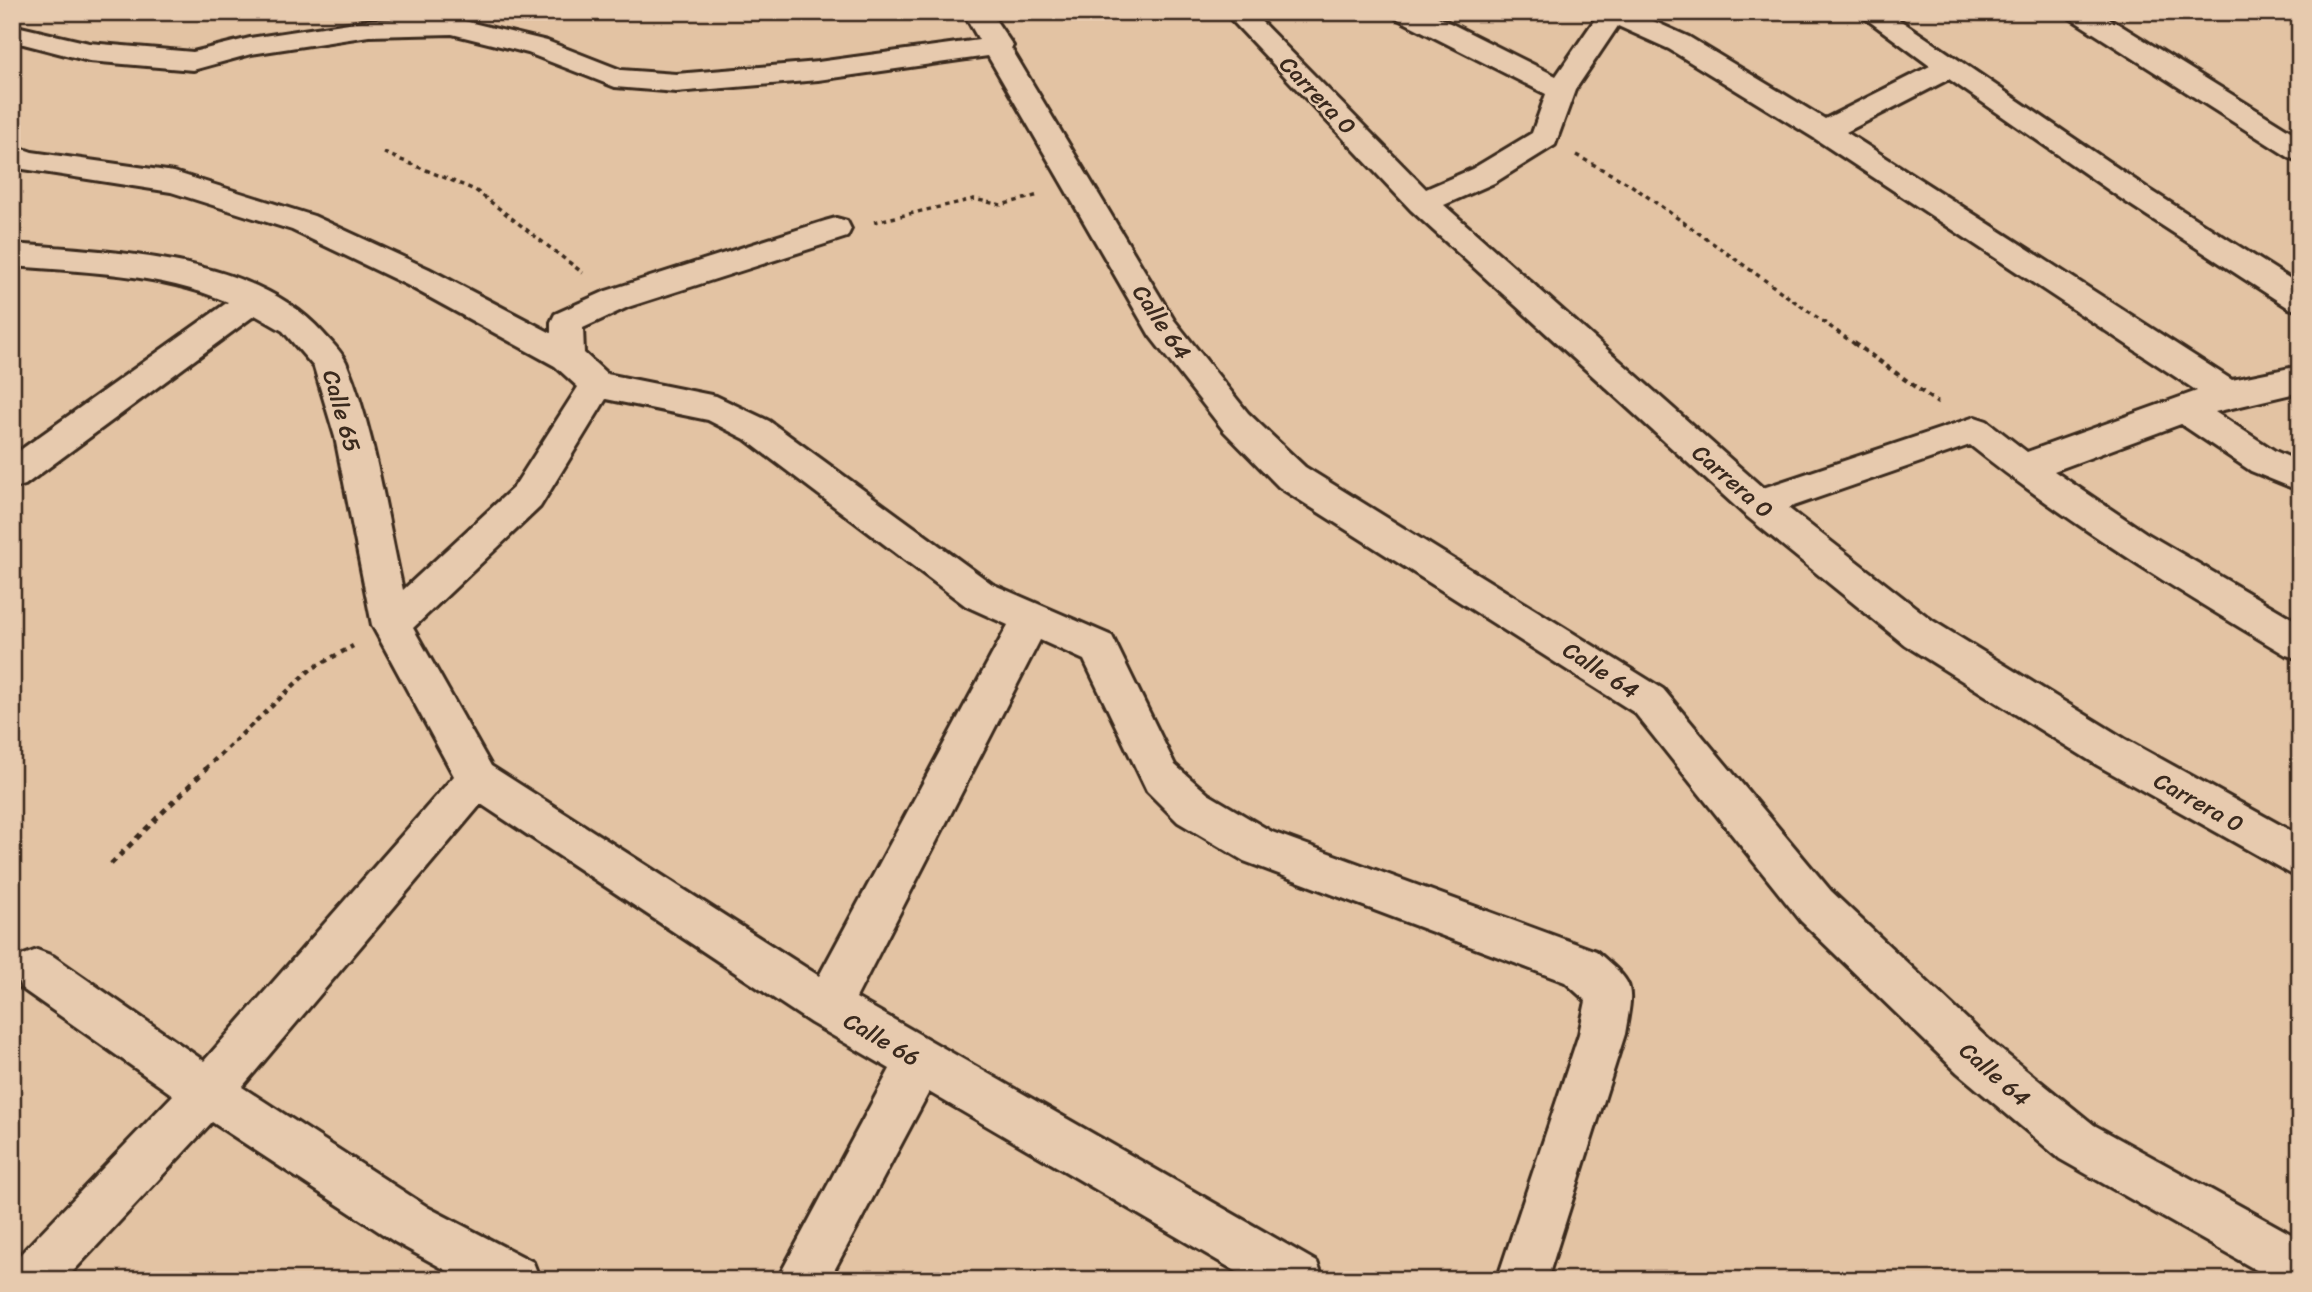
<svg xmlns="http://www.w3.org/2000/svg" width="2312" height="1292" font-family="Sriracha,sans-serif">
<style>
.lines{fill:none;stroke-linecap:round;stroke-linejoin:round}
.minor-casing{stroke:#3b2a1e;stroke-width:6}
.path-far2{stroke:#3b2a1e;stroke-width:3.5;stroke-dasharray:4.5 4.5;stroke-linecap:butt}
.path-far1{stroke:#3b2a1e;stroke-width:4.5;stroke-dasharray:5 5;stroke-linecap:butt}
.path{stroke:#3b2a1e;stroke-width:5;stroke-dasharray:6 6;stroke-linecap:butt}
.minor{fill:#e7caae;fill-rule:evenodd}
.labels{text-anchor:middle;stroke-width:5;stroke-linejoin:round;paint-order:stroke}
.street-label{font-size:23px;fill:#3b2a1e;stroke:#e7caae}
</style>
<rect width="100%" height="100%" fill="#e3c3a3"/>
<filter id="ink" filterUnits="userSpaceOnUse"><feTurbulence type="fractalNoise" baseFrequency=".0143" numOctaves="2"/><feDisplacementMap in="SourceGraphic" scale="14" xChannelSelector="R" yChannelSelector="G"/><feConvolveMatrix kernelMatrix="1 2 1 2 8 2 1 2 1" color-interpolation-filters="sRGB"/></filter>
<g filter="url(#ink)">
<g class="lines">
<g class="minor-casing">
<path id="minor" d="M 963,12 L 990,12 L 1013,46 L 1011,48 L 1174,320 L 1248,413 L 1305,467 L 1663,689 L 1831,891 L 1990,1041 L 2094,1125 L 2300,1239 L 2300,1280 L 2274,1280 L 2060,1159 L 1958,1073 L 1801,921 L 1635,713 L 1279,487 L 1224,431 L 1150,336 L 988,56 L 818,80 L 676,92 L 615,87 L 528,53 L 452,34 L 369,36 L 251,54 L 193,70 L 89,61 L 12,41 L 12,25 L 89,43 L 193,52 L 250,38 L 369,20 L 452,18 L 547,41 L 621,70 L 676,74 L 818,62 L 979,40 Z
M 1224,12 L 1252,12 L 1426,189 L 1472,169 L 1532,133 L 1546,94 L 1396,18 L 1393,12 L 1428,12 L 1556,76 L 1600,12 L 1633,12 L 1689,37 L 1825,119 L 1930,66 L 1857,12 L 1888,12 L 2147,188 L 2300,285 L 2300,311 L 2289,308 L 2126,202 L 1949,79 L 1846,132 L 2232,380 L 2300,366 L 2300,392 L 2215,412 L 2275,451 L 2300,462 L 2300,491 L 2251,471 L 2181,424 L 2054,471 L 2146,533 L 2300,623 L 2300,659 L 2286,655 C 2177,590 2069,524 1970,445 L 1788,508 L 1933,621 L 2125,739 L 2300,836 L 2300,879 L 2097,765 L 1905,645 L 1744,514 L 1411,210 ZM 1618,26 L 1669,49 L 1814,138 L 2197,391 L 2027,452 L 1987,421 L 1975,417 L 1763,488 L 1444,205 L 1494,183 L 1555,145 L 1575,90 Z
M 2067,12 L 2099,12 L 2300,137 L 2300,161 L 2290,158 L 2070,18 Z
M 12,145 L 32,152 L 174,172 L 314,216 L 429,269 L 551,333 L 551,322 L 555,314 L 606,291 L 825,221 L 836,218 L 847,221 L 851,229 L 847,237 L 628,307 L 583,328 L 584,353 L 607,374 L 716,396 L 769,421 L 992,584 L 1112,636 L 1175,765 L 1208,794 L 1272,832 L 1596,951 C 1635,985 1634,983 1625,1034 L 1547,1280 L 1497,1280 L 1579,1034 L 1586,1001 L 1565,982 L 1244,861 L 1178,822 L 1147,791 L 1084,660 L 1040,640 L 856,998 L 1317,1262 L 1324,1280 L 1251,1280 L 929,1092 L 829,1280 L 777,1280 L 890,1069 L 811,1023 L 481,804 L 242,1087 L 429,1208 L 533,1262 L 540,1280 L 464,1280 L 395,1242 L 212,1122 L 65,1280 L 12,1280 L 13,1262 L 173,1095 L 21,988 L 15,972 L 21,956 L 37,950 L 53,956 L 204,1061 L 454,776 L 372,625 L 335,437 L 314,367 L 283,331 L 255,315 L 25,485 L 12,489 L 12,456 L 228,302 C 160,273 85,272 12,266 L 12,244 C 110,252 253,254 323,333 C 331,342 341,351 346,362 C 376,434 386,515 403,590 L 514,487 L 578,387 L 555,366 L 407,285 L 292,230 L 171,192 L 17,168 L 12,166 ZM 606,399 L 708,420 L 745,439 L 966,606 L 1008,625 L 819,976 L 491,766 L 413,628 L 540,507 Z"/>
</g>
<path class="path-far2" d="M 384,153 L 475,190 L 583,273
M 1576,155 L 1631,185 L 1856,345
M 874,222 L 974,199 L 1001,205 L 1039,195"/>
<path class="path-far1" d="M 1854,343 L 1938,403
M 205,769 L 311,669 L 353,646"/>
<path class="path" d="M 111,864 L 207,768"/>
<use href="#minor" class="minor"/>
</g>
</g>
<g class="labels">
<g class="street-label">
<text transform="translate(1318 95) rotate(46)" y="8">Carrera 0</text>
<text transform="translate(1162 322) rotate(56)" y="8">Calle 64</text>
<text transform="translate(342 411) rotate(74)" y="8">Calle 65</text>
<text transform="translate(1733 481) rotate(41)" y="8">Carrera 0</text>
<text transform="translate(1601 670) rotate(33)" y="8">Calle 64</text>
<text transform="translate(2199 802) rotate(29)" y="8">Carrera 0</text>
<text transform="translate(882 1039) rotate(30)" y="8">Calle 66</text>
<text transform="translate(1995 1074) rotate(41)" y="8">Calle 64</text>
</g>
</g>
<rect width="2312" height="1292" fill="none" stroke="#e7caae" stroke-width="42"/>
<rect x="21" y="21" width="2270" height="1250" fill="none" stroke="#3b2a1e" stroke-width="2.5" filter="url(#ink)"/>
</svg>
